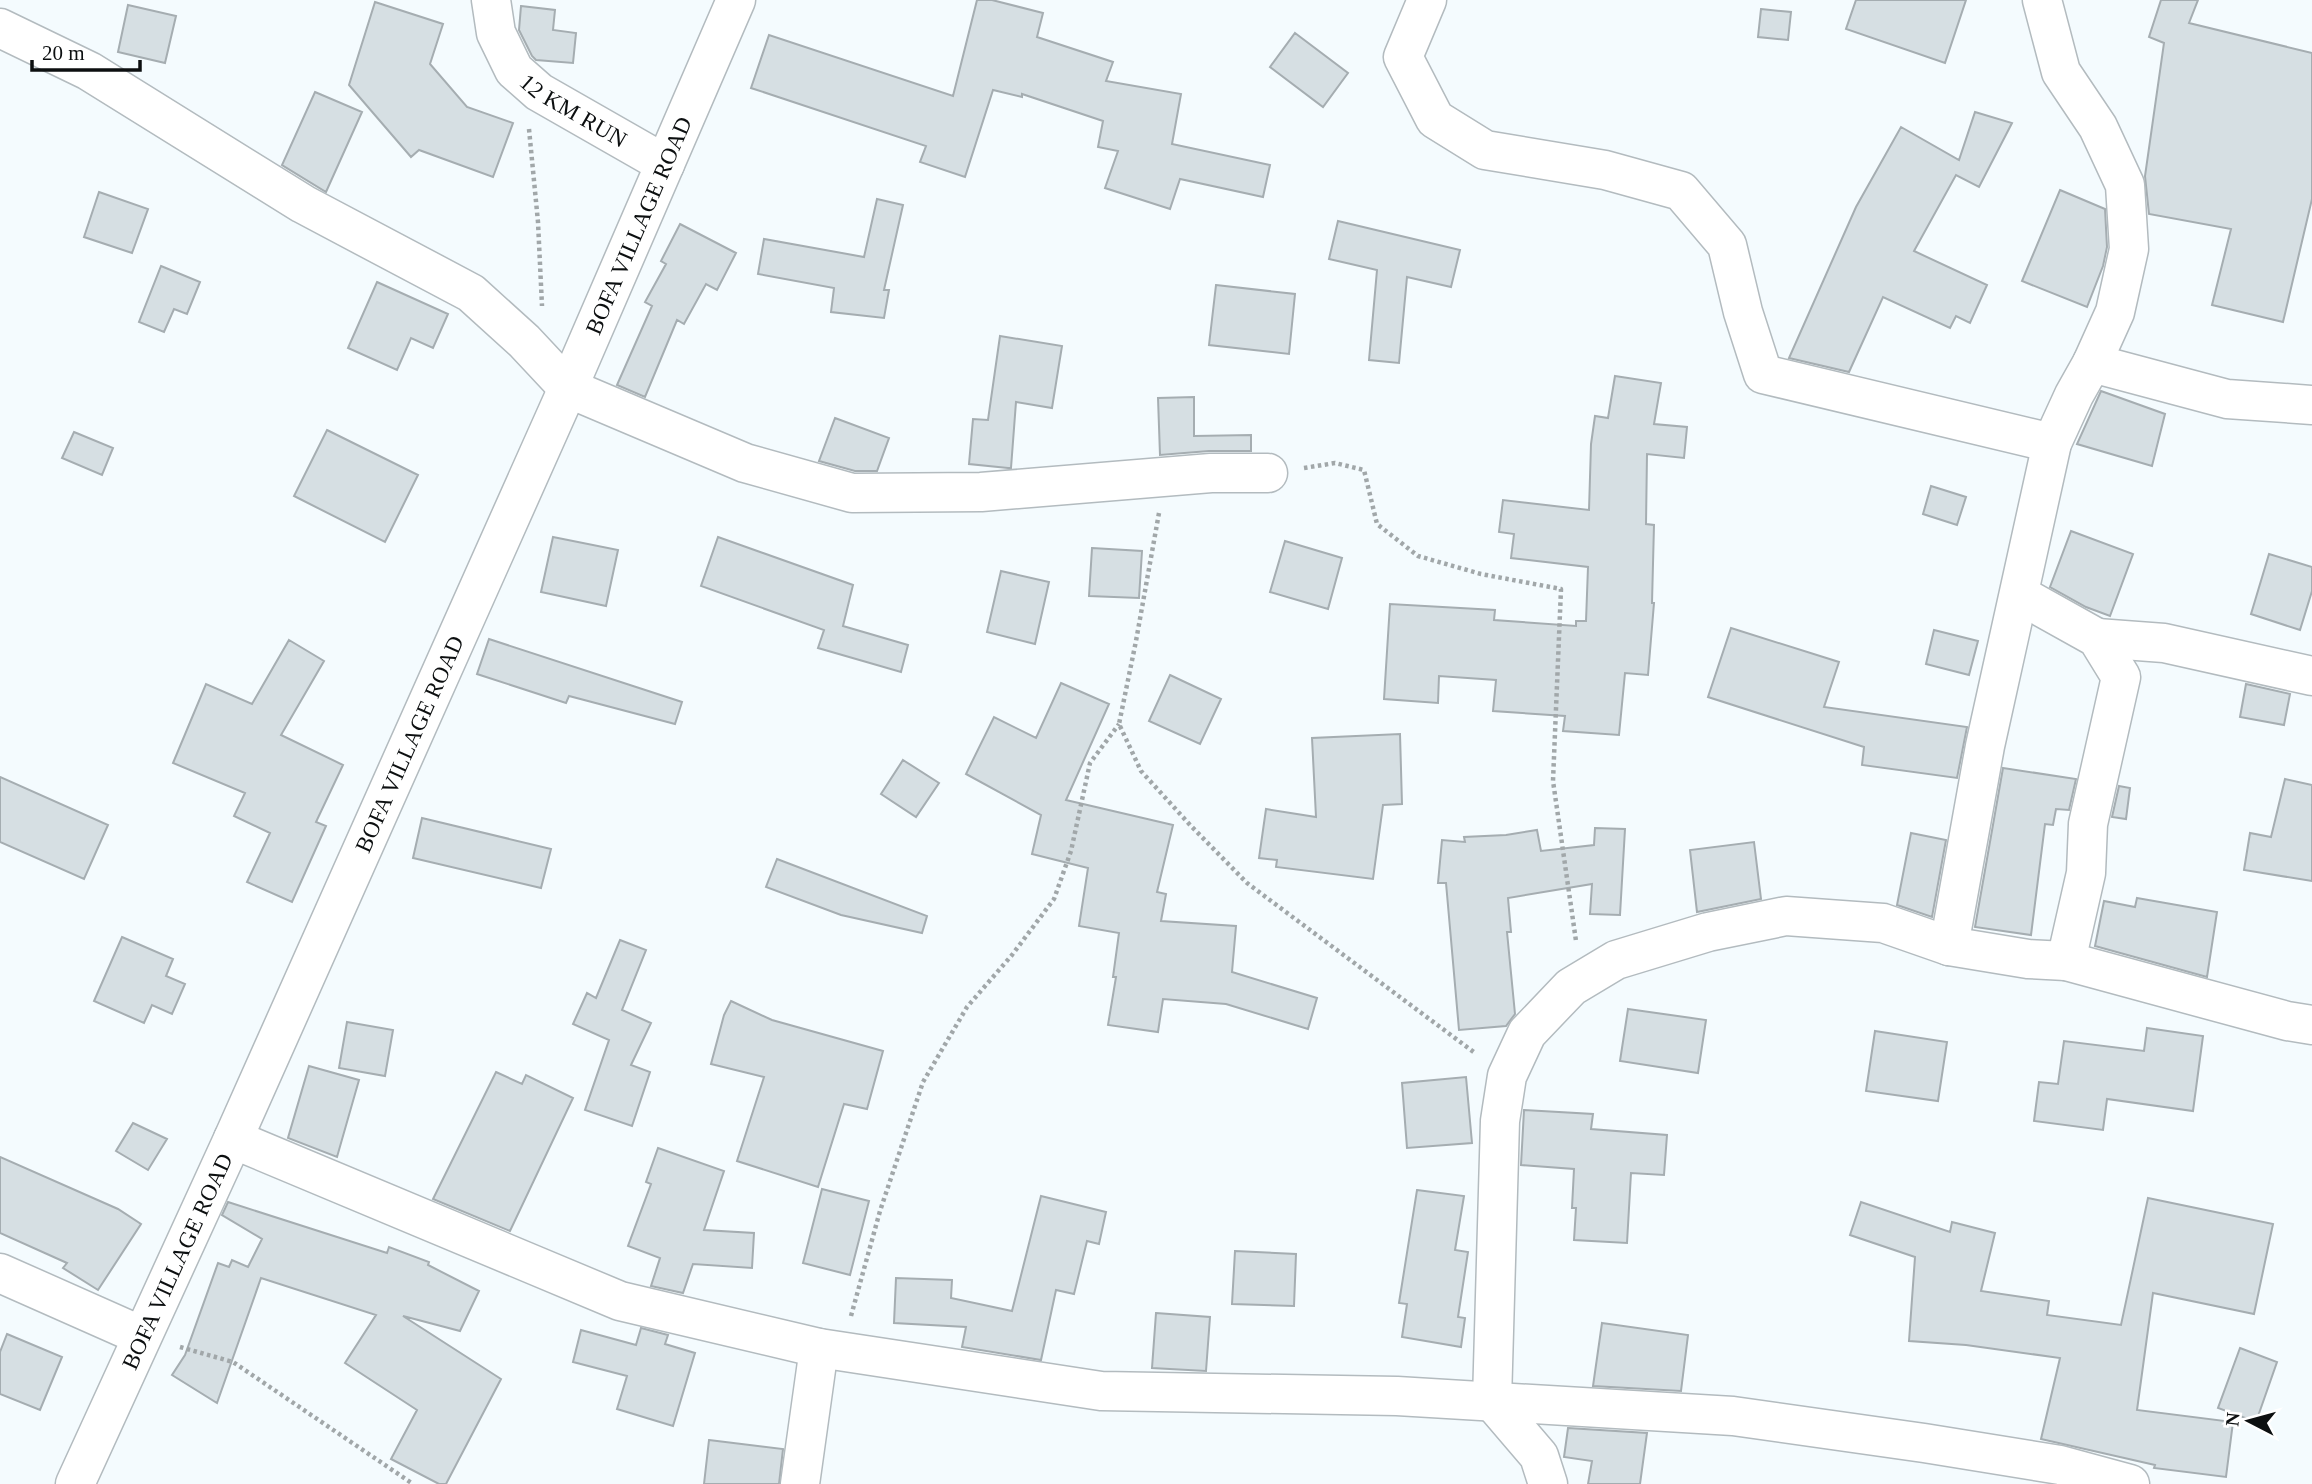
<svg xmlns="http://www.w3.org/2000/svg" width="2312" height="1484" font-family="'Times New Roman',serif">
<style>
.building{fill:#d6dfe3;stroke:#a5adb1;stroke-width:2}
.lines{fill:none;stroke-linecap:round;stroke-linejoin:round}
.minor-casing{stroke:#b3bbbf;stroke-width:41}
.path{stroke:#a1a7a9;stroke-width:4.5;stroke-dasharray:3.5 3.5;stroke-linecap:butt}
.minor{stroke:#fff;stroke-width:38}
.labels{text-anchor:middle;stroke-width:6;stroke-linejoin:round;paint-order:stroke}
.street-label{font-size:23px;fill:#0c0f10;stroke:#fff}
</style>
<rect width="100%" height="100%" fill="#f4fbfe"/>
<path class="building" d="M 977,0 L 992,0 L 1043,13 L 1037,37 L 1113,62 L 1106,81 L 1181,94 L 1172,144 L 1270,165 L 1263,197 L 1180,179 L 1170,209 L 1105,188 L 1118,151 L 1098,147 L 1103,121 L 1022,94 L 1022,97 L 993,90 L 965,177 L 920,162 L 926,146 L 751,88 L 769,35 L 953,96 Z
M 1856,0 L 1966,0 L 1945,63 L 1846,29 Z
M 2161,0 L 2198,0 L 2189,23 L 2312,53 L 2312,199 L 2283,322 L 2212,305 L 2231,229 L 2149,214 L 2145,176 L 2164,43 L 2149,37 Z
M 375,2 L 443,24 L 430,64 L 467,107 L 513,123 L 493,177 L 419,150 L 411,157 L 349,85 Z
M 128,5 L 176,16 L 165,63 L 118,52 Z
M 521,6 L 555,10 L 553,30 L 576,33 L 573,63 L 536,60 L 532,56 L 519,30 Z
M 1761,9 L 1791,12 L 1788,40 L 1758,37 Z
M 1295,33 L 1348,73 L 1323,107 L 1270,67 Z
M 315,92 L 362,112 L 326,192 L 282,165 Z
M 1975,112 L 2012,123 L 1979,187 L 1956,175 L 1914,251 L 1987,285 L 1970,323 L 1956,316 L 1950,328 L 1883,297 L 1849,372 L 1789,358 L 1856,207 L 1901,127 L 1959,160 Z
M 2060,190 L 2105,209 L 2107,247 L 2103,266 L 2087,307 L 2022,281 Z
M 99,192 L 148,209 L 132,253 L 84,237 Z
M 877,199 L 903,205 L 884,290 L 889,290 L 884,318 L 831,312 L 834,288 L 758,274 L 764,239 L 864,257 Z
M 1338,221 L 1460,250 L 1451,287 L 1407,277 L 1399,363 L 1369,360 L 1377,270 L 1329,259 Z
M 680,224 L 736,253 L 717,290 L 706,284 L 684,324 L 677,320 L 645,397 L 617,385 L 652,306 L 645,302 L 666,264 L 661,261 Z
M 161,266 L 200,282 L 187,314 L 174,309 L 164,332 L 139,322 Z
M 377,282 L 448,314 L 433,348 L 411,338 L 397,370 L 348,348 Z
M 1216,285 L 1295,294 L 1289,354 L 1209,345 Z
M 1000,336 L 1062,346 L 1052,408 L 1016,402 L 1011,468 L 1008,468 L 969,464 L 973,419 L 988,420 Z
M 1615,376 L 1661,383 L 1654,424 L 1687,427 L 1684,458 L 1647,454 L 1646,524 L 1654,525 L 1652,603 L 1654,603 L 1648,675 L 1625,673 L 1619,735 L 1563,731 L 1565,716 L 1493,711 L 1496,680 L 1439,676 L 1438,703 L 1384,699 L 1390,604 L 1495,610 L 1494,620 L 1576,626 L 1576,621 L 1586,621 L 1588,567 L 1511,558 L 1514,534 L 1499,532 L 1503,500 L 1589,510 L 1591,444 L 1595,416 L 1608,418 Z
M 2101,391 L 2165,414 L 2152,466 L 2077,444 Z
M 1194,397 L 1194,436 L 1251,435 L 1251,451 L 1209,451 L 1160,455 L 1158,398 Z
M 835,418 L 889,438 L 877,471 L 855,471 L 819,461 Z
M 327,430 L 418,475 L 385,542 L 294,496 Z
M 74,432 L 113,448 L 102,475 L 62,458 Z
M 1931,486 L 1966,497 L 1957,525 L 1923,514 Z
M 2071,531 L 2133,554 L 2110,616 L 2086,607 L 2050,587 Z
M 553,537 L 618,550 L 606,606 L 541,592 Z
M 718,537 L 853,585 L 843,626 L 908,645 L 901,672 L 818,648 L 824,630 L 701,586 Z
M 1285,541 L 1342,558 L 1328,609 L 1270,592 Z
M 1092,548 L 1142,551 L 1139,598 L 1089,596 Z
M 2269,554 L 2312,567 L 2312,591 L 2300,630 L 2251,614 Z
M 1001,571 L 1049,582 L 1035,644 L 987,632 Z
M 1731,628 L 1839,662 L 1824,707 L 1967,727 L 1957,778 L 1862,765 L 1864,747 L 1708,697 Z
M 1934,630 L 1978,641 L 1969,675 L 1926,664 Z
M 489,639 L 682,702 L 675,724 L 569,696 L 566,703 L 477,674 Z
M 289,640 L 324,661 L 281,735 L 343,765 L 316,822 L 326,826 L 292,902 L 247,882 L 270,833 L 234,816 L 245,793 L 173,763 L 206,684 L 252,704 Z
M 1170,675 L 1221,699 L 1200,744 L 1149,721 Z
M 1061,683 L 1109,704 L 1066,800 L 1173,825 L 1157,892 L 1166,894 L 1161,921 L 1236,926 L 1232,972 L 1317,998 L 1308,1029 L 1226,1004 L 1163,999 L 1158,1032 L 1108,1025 L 1116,977 L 1113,977 L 1119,933 L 1079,926 L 1088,868 L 1032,854 L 1041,815 L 966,774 L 994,717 L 1036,738 Z
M 2246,684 L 2290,694 L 2284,725 L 2240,717 Z
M 1400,734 L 1402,804 L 1383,805 L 1373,879 L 1276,867 L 1277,860 L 1259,858 L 1266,809 L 1316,817 L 1312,738 Z
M 903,760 L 939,783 L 916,817 L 881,794 Z
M 2003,768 L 2076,779 L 2069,810 L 2056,809 L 2053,825 L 2045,824 L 2031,935 L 1975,927 Z
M 0,777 L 108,825 L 84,879 L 0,842 Z
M 2285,779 L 2312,785 L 2312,881 L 2244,870 L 2250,833 L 2271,837 Z
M 2119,786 L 2130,788 L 2126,819 L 2112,817 Z
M 422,818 L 551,849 L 541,888 L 413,858 Z
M 1595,828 L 1625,829 L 1620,915 L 1590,914 L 1592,884 L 1508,898 L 1511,932 L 1507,932 L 1515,1014 L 1506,1026 L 1459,1030 L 1446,883 L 1438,883 L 1442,840 L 1465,842 L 1464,837 L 1506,835 L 1537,830 L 1541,851 L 1594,845 Z
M 1911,833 L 1946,840 L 1932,917 L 1897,905 Z
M 1754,842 L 1761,899 L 1697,912 L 1690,850 Z
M 777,859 L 927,916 L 922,933 L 841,915 L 766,887 Z
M 2137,898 L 2217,912 L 2207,977 L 2095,946 L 2104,901 L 2135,907 Z
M 122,937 L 173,959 L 166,976 L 185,984 L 172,1014 L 152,1005 L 144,1023 L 94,1001 Z
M 620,940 L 646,950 L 622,1010 L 651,1023 L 631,1065 L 650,1072 L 632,1126 L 585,1110 L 609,1040 L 573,1024 L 587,993 L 596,998 Z
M 731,1001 L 772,1020 L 883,1051 L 867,1109 L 844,1104 L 818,1187 L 737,1161 L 764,1077 L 711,1064 L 724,1015 Z
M 1628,1009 L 1706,1020 L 1698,1073 L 1620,1061 Z
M 347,1022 L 393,1030 L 385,1076 L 339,1068 Z
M 2147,1028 L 2203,1036 L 2193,1111 L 2107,1099 L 2103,1130 L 2034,1121 L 2039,1082 L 2058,1084 L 2064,1041 L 2144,1051 Z
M 1875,1031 L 1947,1042 L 1938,1101 L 1866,1091 Z
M 309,1066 L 359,1080 L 337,1157 L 288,1138 Z
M 496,1072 L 522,1084 L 526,1075 L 573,1098 L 510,1231 L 433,1199 Z
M 1466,1077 L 1472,1143 L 1407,1148 L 1402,1083 Z
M 1524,1110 L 1593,1114 L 1591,1129 L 1667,1135 L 1664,1175 L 1631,1173 L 1627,1243 L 1574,1240 L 1576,1208 L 1572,1208 L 1574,1169 L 1521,1165 Z
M 133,1123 L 167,1139 L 148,1170 L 116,1151 Z
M 658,1148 L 724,1171 L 704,1230 L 754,1233 L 752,1268 L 693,1264 L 683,1293 L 651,1286 L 660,1258 L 628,1246 L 651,1184 L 646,1182 Z
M 0,1157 L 118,1209 L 141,1224 L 98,1290 L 63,1268 L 67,1263 L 0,1233 Z
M 822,1189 L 869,1201 L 850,1275 L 803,1263 Z
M 1417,1190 L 1464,1196 L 1455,1250 L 1468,1252 L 1458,1317 L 1465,1318 L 1461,1347 L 1402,1337 L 1407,1304 L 1399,1303 Z
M 1041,1196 L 1106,1212 L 1099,1244 L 1087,1241 L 1074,1294 L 1056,1290 L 1041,1360 L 962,1347 L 966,1327 L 894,1323 L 896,1278 L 952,1280 L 951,1298 L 1012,1311 Z
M 2148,1198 L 2273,1224 L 2254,1314 L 2153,1293 L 2137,1410 L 2233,1422 L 2226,1477 L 2154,1468 L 2155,1465 L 2041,1439 L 2060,1358 L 1966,1345 L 1909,1341 L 1915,1257 L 1850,1235 L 1861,1202 L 1950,1232 L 1952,1222 L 1995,1233 L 1981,1291 L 2049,1301 L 2047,1315 L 2121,1325 Z
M 228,1202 L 387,1253 L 389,1247 L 429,1262 L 428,1265 L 479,1291 L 460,1331 L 403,1316 L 501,1379 L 446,1484 L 439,1484 L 391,1459 L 417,1410 L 345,1363 L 376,1315 L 261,1278 L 217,1403 L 172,1375 L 185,1355 L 218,1263 L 229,1267 L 232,1260 L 248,1267 L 262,1239 L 222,1215 Z
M 1235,1251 L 1296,1254 L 1294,1306 L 1232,1304 Z
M 1156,1313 L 1210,1317 L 1206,1371 L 1152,1368 Z
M 1602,1323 L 1688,1335 L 1681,1391 L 1593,1386 Z
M 641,1328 L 668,1335 L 665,1344 L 695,1353 L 673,1426 L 617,1409 L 627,1376 L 573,1362 L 581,1330 L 636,1345 Z
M 7,1334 L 62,1357 L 40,1410 L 0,1394 L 0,1352 Z
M 2240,1348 L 2277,1362 L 2256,1422 L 2218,1408 Z
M 1568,1428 L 1647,1433 L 1640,1484 L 1588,1484 L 1592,1461 L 1564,1457 Z
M 709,1440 L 783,1449 L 779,1484 L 704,1484 Z"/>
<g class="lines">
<g class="minor-casing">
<g id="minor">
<path id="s1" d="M 491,0 L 496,33 L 514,70 L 539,92 L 665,164"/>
<path d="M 1427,0 L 1403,57 L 1435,119 L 1485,150 L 1605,170 L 1681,191 L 1727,245 L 1743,312 L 1763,374 L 2052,443"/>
<path d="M 2042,0 L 2061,72 L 2098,127 L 2125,185 L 2129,249 L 2115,312 L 2092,363"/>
<path d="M 0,28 L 89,71 L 303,204 L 471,293 L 524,341 L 568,388 L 745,463 L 852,493 L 981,492 L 1211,473 L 1268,473"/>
<path d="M 2020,595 L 2097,638 L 2121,677 L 2088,824 L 2086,873 L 2066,961"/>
<path d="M 2097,638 L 2164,643 L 2312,676"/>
<path d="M 1949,946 L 1985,746 L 2052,443 L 2074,395 L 2092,363 L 2227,399 L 2312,405"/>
<path d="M 233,1139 L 620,1301 L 819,1348 L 1101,1391 L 1397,1396 L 1733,1416 L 1924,1443 L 2060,1465 L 2130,1484"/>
<path d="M 0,1273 L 142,1336"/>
<path id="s2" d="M 75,1484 L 233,1139 L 568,388 L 736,0"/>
<path d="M 800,1484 L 819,1348"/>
<path d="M 1548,1484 L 1539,1456 L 1492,1401 L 1500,1121 L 1507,1076 L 1527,1033 L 1571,987 L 1616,960 L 1708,932 L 1786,916 L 1883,923 L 1949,946 L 2028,959 L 2066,961 L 2287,1021 L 2312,1025"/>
</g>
</g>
<path class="path" d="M 529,129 L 538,222 L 542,306
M 1304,468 L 1335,463 L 1364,470 L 1377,524 L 1418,556 L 1481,574 L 1561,589 L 1553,781 L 1576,941
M 1159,513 L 1136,641 L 1119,724 L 1141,771 L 1191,826 L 1247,883 L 1475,1053
M 851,1316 L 880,1211 L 923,1082 L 967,1007 L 1012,955 L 1054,899 L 1071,851 L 1090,763 L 1119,724
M 180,1347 L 233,1362 L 413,1484"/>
<use href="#minor" class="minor"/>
</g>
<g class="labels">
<g class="street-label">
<text dy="8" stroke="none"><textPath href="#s1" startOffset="147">12 KM RUN</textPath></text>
<text dy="8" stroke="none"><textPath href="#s2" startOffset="1379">BOFA VILLAGE ROAD</textPath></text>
<text dy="8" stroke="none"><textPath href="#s2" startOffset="812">BOFA VILLAGE ROAD</textPath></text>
<text dy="8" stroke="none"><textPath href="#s2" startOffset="245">BOFA VILLAGE ROAD</textPath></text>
</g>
</g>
<g transform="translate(2249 1421) rotate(276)" stroke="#ffffff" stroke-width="5" paint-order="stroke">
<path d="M0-5L12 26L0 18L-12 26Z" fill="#0c0f10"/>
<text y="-10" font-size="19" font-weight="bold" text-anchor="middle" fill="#0c0f10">N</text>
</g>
<path d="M32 60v10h108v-10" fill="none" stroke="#0c0f10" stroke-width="3.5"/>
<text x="42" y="60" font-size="21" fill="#0c0f10" stroke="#ffffff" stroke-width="5" paint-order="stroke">20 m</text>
</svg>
